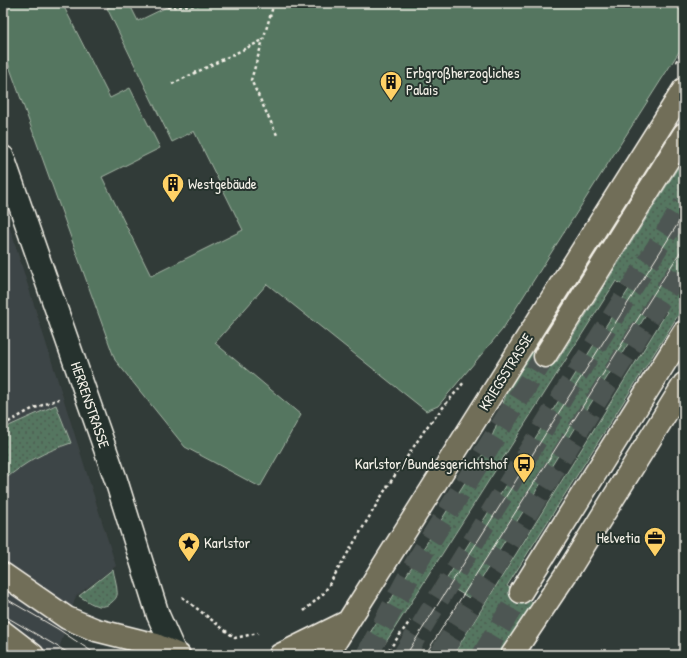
<svg xmlns="http://www.w3.org/2000/svg" width="687" height="658" font-family="'Patrick Hand',sans-serif">
<style>
.built{fill:#3e4546}
.grass{fill:url(#grass-dots);stroke:#a4b4a4}
.park{fill:#547660;stroke:#a4b4a4}
.lines{fill:none;stroke-linecap:round;stroke-linejoin:round}
.major-tunnel{stroke:#4e5652;stroke-width:22;stroke-dasharray:22 11;stroke-linecap:butt}
.minor-casing{stroke:#f4f1e8;stroke-width:25}
.major-casing{stroke:#f4f1e8;stroke-width:25}
.path{stroke:#f4f1e8;stroke-width:2.5;stroke-dasharray:3 3;stroke-linecap:butt}
.minor{stroke:#26332d;stroke-width:22}
.major{stroke:#716e59;stroke-width:22}
.tram{stroke:#f4f1e8;stroke-width:1}
.labels{text-anchor:middle;stroke-width:4;stroke-linejoin:round;paint-order:stroke}
.poi-label{font-size:15px;fill:#f4f1e8;stroke:#26332d;text-anchor:start}
.street-label{font-size:15px;fill:#f4f1e8;stroke:#26332d}
</style>
<defs>
<pattern id="grass-dots" width="8" height="8" patternUnits="userSpaceOnUse"><rect width="8" height="8" fill="#547660"/><path d="M2 2h.1M6 6h.1" fill="none" stroke="#4e5d52" stroke-width="1.8" stroke-linecap="round"/></pattern>
</defs>
<rect width="100%" height="100%" fill="#313b38"/>
<filter id="ink" filterUnits="userSpaceOnUse"><feTurbulence type="fractalNoise" baseFrequency=".025" numOctaves="2"/><feDisplacementMap in="SourceGraphic" scale="8" xChannelSelector="R" yChannelSelector="G"/><feConvolveMatrix kernelMatrix="1 2 1 2 8 2 1 2 1" color-interpolation-filters="sRGB"/></filter>
<g filter="url(#ink)">
<path class="built" d="M 3,206 L 116,566 L 76,596 L 57,655 L 3,655 Z"/>
<path class="grass" d="M 684,158 L 684,306 L 507,586 L 533,603 L 499,655 L 453,655 L 667,312 L 653,304 L 469,598 L 444,583 L 629,289 L 616,281 L 379,653 L 377,655 L 356,655 L 483,454 C 486,447 490,440 493,434 C 504,407 509,368 533,350 L 556,363 Z
M 56,405 L 71,443 C 44,452 25,462 3,481 L 3,430 L 11,425 Z
M 113,569 C 114,576 117,584 117,591 C 118,595 116,599 112,602 C 101,612 89,602 79,596 Z"/>
<path class="park" d="M 3,3 L 62,3 L 110,98 L 130,88 L 160,148 L 102,177 L 151,276 L 243,230 L 194,131 L 172,142 L 107,8 L 117,3 L 129,3 L 138,21 L 171,5 L 171,3 L 684,3 L 684,44 L 502,330 L 438,406 L 426,411 L 267,284 L 215,343 L 301,415 L 260,487 L 185,447 L 115,360 L 3,49 Z"/>
<g class="lines">
<path class="major-tunnel" d="M 367,655 L 416,563 L 545,356
M 404,655 L 563,396 L 684,205
M 440,655 L 589,412 L 684,262
M 483,655 L 521,592"/>
<g class="minor-casing">
<path id="minor" d="M 3,157 L 116,480 L 158,615 L 175,653"/>
</g>
<g class="major-casing">
<path id="major" d="M 545,356 L 684,134
M 3,574 L 67,618 L 96,630 L 156,645 L 179,655
M 521,592 L 684,332
M 3,632 L 33,655
M 280,655 L 347,622
M 327,655 L 684,89
M 512,655 L 570,568 L 684,384"/>
</g>
<path class="path" d="M 274,3 L 251,80 L 277,135
M 368,3 L 370,7
M 167,7 L 227,3
M 676,62 L 684,49
M 172,84 L 263,40
M 3,425 L 32,409 L 59,399
M 182,597 L 235,638 L 258,633
M 304,611 L 324,593 L 384,492 L 426,428 L 465,381
M 385,655 L 410,621
M 443,655 L 444,653"/>
<use href="#minor" class="minor"/>
<use href="#major" class="major"/>
<path class="tram" d="M 3,597 L 58,629 L 97,655
M 3,615 L 72,655
M 406,655 L 684,214
M 425,655 L 684,246"/>
</g>
</g>
<defs>
<g id="building-pin" transform="scale(1.15)"><path d="M0 17L-7.5 6A9.5 9.5 0 1 1 7.5 6Z" fill="#ffd166" stroke="#26332d"/><path d="M-4-6H4V6H1V3H-1V6H-4ZM-2.5-4.3h1.7v1.8h-1.7ZM.8-4.3h1.7v1.8H.8ZM-2.5-1h1.7V.8h-1.7ZM.8-1h1.7V.8H.8Z" fill="#111"/></g>
<g id="bus-pin" transform="scale(1.15)"><path d="M0 17L-7.5 6A9.5 9.5 0 1 1 7.5 6Z" fill="#ffd166" stroke="#26332d"/><path d="M-5-6H5V4H4V6H2V4H-2V6H-4V4H-5ZM-3.5-4V0h7V-4ZM-3.5 1.2v1.5H-2V1.2ZM2 1.2v1.5H3.5V1.2Z" fill="#111"/></g>
<g id="office-pin" transform="scale(1.15)"><path d="M0 17L-7.5 6A9.5 9.5 0 1 1 7.5 6Z" fill="#ffd166" stroke="#26332d"/><path d="M-6-3h4V-5.5h4V-3h4V5H-6ZM-1-4.5V-3h2v-1.5ZM-6 0V1H6V0Z" fill="#111"/></g>
<g id="sight-pin" transform="scale(1.15)"><path d="M0 17L-7.5 6A9.5 9.5 0 1 1 7.5 6Z" fill="#ffd166" stroke="#26332d"/><path d="M0-6L1.8-2.2L6-1.7L2.9 1.2L3.7 5.4L0 3.3L-3.7 5.4L-2.9 1.2L-6-1.7L-1.8-2.2Z" fill="#111"/></g>
</defs>
<g fill-rule="evenodd">
<use href="#building-pin" x="391" y="82"/>
<use href="#building-pin" x="173" y="184"/>
<use href="#bus-pin" x="524" y="464"/>
<use href="#office-pin" x="655" y="538"/>
<use href="#sight-pin" x="189" y="543"/>
</g>
<g class="labels">
<g class="poi-label">
<text x="406" y="78">Erbgroßherzogliches<tspan x="406" dy="17">Palais</tspan></text>
<text x="188" y="189">Westgebäude</text>
<text x="508" y="469" text-anchor="end">Karlstor/Bundesgerichtshof</text>
<text x="640" y="543" text-anchor="end">Helvetia</text>
<text x="204" y="548">Karlstor</text>
</g>
<g class="street-label">
<text transform="translate(506 372) rotate(-58)" y="5">KRIEGSSTRASSE</text>
<text transform="translate(90 405) rotate(71)" y="5">HERRENSTRASSE</text>
</g>
</g>
<rect width="687" height="658" fill="none" stroke="#26332d" stroke-width="16"/>
<rect x="8" y="8" width="671" height="642" fill="none" stroke="#f4f1e8" stroke-width="1.5" filter="url(#ink)"/>
</svg>
